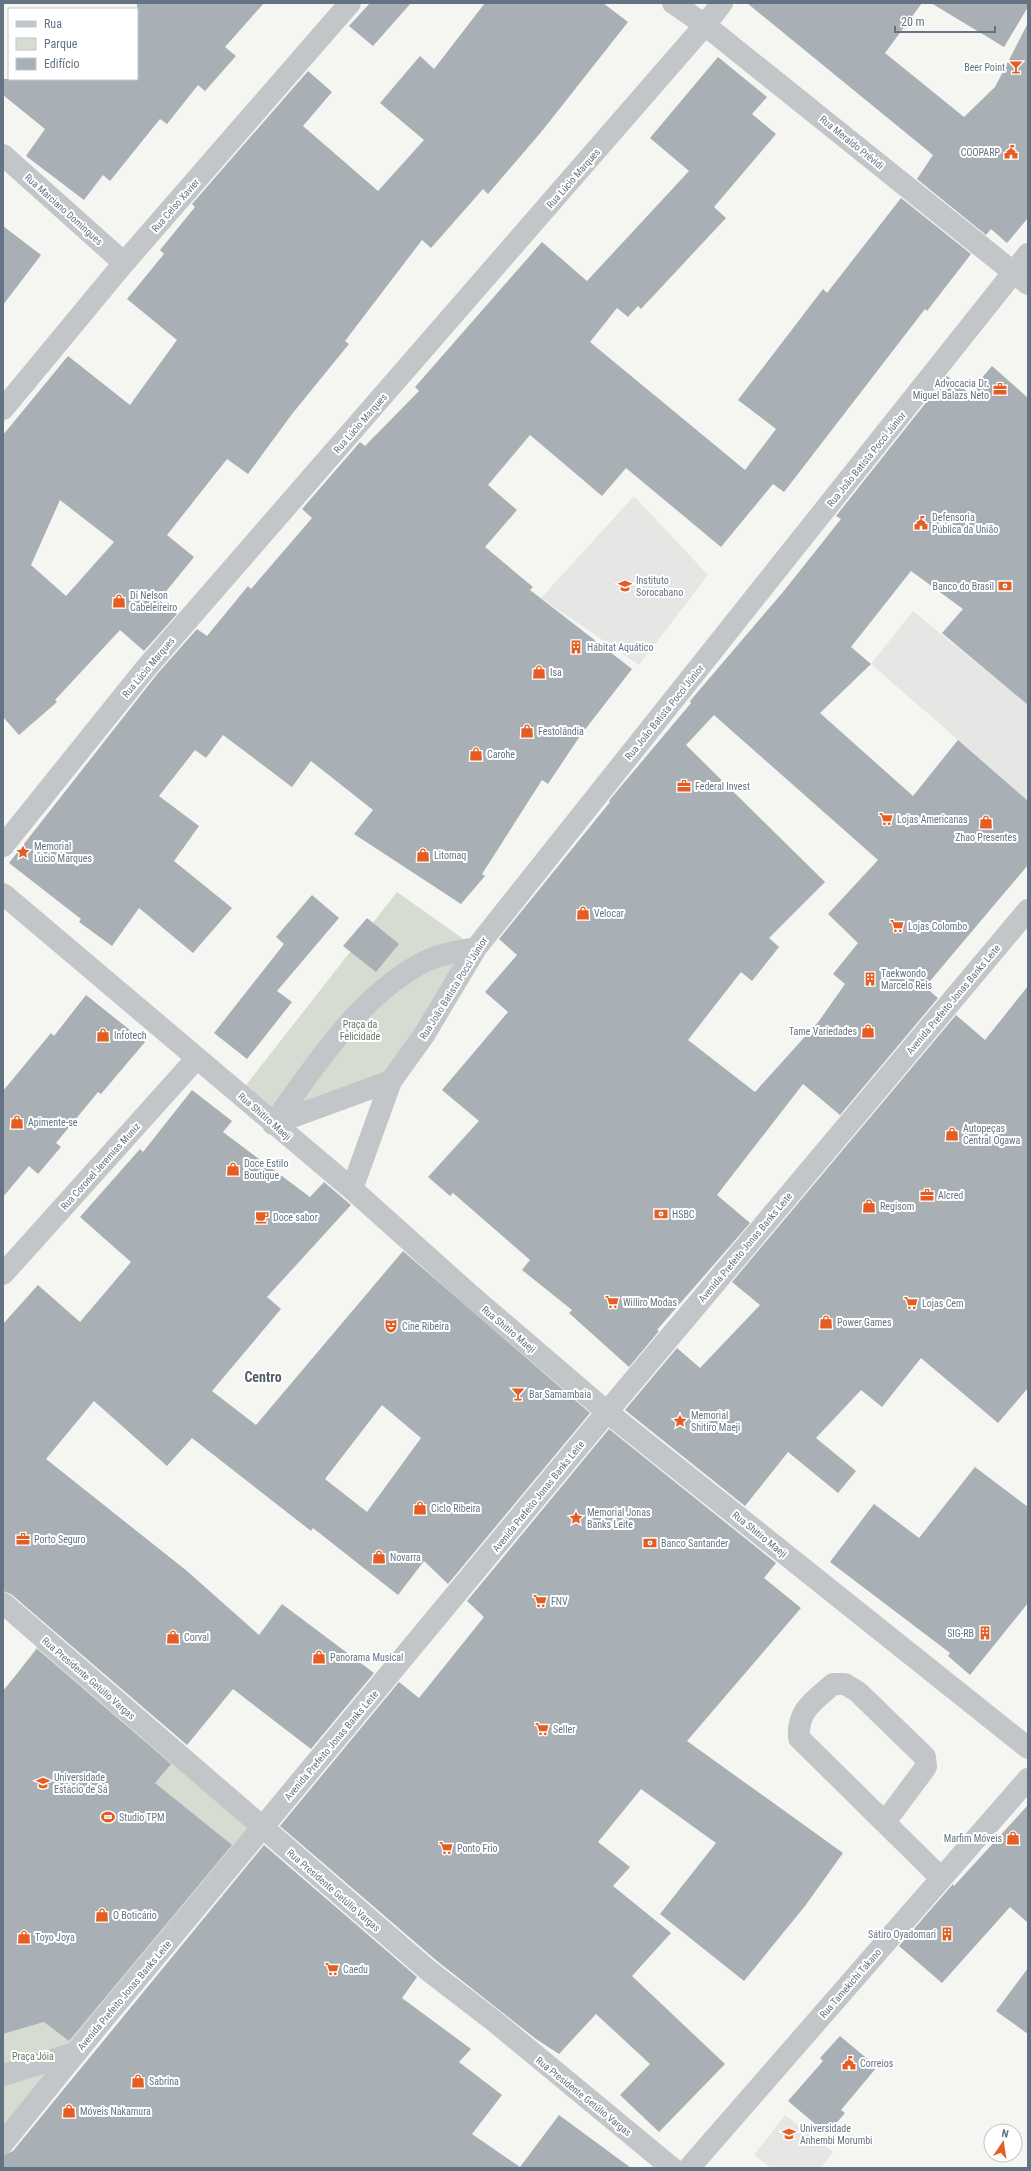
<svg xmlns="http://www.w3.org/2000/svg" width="1031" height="2171" font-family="'Roboto Condensed',sans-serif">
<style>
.built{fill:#e6e7e5}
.green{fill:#d6dcd2}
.building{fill:#a8b0b6;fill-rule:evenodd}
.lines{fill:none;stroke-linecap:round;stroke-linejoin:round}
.minor{stroke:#c2c6c9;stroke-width:22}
.labels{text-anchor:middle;stroke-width:4;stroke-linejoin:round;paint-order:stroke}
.poi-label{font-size:10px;fill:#647383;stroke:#fff;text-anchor:start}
.street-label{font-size:10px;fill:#647383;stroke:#fff}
.park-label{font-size:10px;fill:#667a63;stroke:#fff}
.district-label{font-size:14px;font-weight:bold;fill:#525d68;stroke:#fff}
</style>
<rect width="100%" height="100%" fill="#f5f5f1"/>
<path class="built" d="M 634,496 L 708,575 L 639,665 L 541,598 Z
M 913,611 L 1028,705 L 1028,801 L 871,664 Z
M 785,2115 L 833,2152 L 821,2168 L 771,2168 L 754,2155 Z"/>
<path class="green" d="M 397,892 L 476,948 L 391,1081 L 273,1124 L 239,1094 Z
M 43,1639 L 262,1828 L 3,2131 L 3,2034 L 44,2022 L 201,1821 L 18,1672 Z"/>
<path class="building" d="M 137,3 L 264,3 L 225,47 L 236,56 L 205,91 L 198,85 L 167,124 L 160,119 L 110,181 L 103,175 L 84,200 L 26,156 L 45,129 L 3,95 L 3,79 L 137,79 Z
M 370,3 L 411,3 L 373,46 L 349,26 Z
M 485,3 L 603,3 L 628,22 L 542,131 L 488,194 L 483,189 L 431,248 L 422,240 L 345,341 L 349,344 L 292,414 L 248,474 L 227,459 L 167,535 L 194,557 L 159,600 L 177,614 L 144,651 L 120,630 L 55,700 L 57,702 L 19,735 L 3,717 L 3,435 L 68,356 L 130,405 L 177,340 L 127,299 L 164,254 L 160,250 L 195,207 L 192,204 L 308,71 L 332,92 L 303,126 L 378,191 L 424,140 L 380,103 L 420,56 L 434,69 ZM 60,500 L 114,542 L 66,596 L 31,565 Z
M 747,3 L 922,3 L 885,53 L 964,117 L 995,87 L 1028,23 L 1028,218 L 1007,243 L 991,229 L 986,235 L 917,179 L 933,155 Z
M 931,3 L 1028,3 L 1028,7 L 1004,47 Z
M 718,57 L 767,97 L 752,114 L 776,134 L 714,207 L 726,218 L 641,309 L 638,306 L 628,317 L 617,308 L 590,342 L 745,470 L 776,429 L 738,400 L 823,289 L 827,293 L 901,198 L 971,254 L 927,311 L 925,309 L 784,492 L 773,484 L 721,547 L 626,468 L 602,496 L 530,435 L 488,485 L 517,510 L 485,547 L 533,587 L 530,590 L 632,669 L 580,736 L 548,784 L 542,780 L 482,874 L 485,876 L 461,904 L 354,834 L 373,810 L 311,761 L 292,787 L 223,735 L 206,758 L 195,750 L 159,796 L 199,826 L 174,861 L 232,908 L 193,953 L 139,908 L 112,946 L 79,922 L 81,919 L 9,863 L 158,673 L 197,629 L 207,636 L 248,586 L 251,589 L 312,518 L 302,509 L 360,442 L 365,446 L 419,391 L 415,387 L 542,242 L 587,281 L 689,171 L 650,138 Z
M 3,226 L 41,255 L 3,305 Z
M 992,366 L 1028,398 L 1028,705 L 942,633 L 963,609 L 911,571 L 851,647 L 871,664 L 820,713 L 913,796 L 958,740 L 1028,801 L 1028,865 L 925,987 L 938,998 L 840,1115 L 803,1084 L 717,1195 L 750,1223 L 657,1330 L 659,1331 L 629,1367 L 569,1313 L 572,1310 L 522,1270 L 530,1260 L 453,1193 L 450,1196 L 428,1177 L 479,1121 L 442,1090 L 508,1012 L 485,992 L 517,955 L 499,939 L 610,802 L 609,801 L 612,797 L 691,703 L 690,701 L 783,592 L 841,519 L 836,516 L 947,376 L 969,393 ZM 714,715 L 878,860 L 828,914 L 858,943 L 833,974 L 845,984 L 819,1021 L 755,1092 L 688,1040 L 741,972 L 752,981 L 779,947 L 769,938 L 825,882 L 686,745 Z
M 312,895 L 339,918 L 277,991 L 292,1002 L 247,1059 L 214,1033 L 284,944 L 276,937 Z
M 367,918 L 399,944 L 376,972 L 343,946 Z
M 1028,986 L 1028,1388 L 998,1423 L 921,1358 L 882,1407 L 861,1390 L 816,1438 L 856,1471 L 838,1493 L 788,1452 L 745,1506 L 625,1410 L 677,1348 L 700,1368 L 760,1305 L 732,1282 L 956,1015 L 985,1040 Z
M 86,995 L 145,1042 L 101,1094 L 98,1092 L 56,1143 L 61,1147 L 38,1174 L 29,1166 L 3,1197 L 3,1091 L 51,1033 L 54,1036 Z
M 192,1090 L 232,1121 L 223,1132 L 310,1197 L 324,1182 L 351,1205 L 267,1297 L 281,1309 L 212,1391 L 256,1425 L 403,1251 L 590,1413 L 448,1584 L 424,1561 L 398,1595 L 313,1528 L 311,1531 L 192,1438 L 167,1466 L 94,1401 L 46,1459 L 187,1571 L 259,1635 L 282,1604 L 374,1673 L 311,1749 L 233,1689 L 187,1745 L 11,1594 L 3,1591 L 3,1324 L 38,1285 L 80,1322 L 131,1262 L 80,1217 L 140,1149 L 143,1152 ZM 382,1405 L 421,1438 L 367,1512 L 325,1479 Z
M 609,1429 L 776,1563 L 764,1578 L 801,1608 L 687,1741 L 843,1853 L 805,1906 L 744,1981 L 660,1914 L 716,1843 L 641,1789 L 598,1842 L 630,1867 L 613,1886 L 671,1933 L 632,1976 L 725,2064 L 659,2132 L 620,2095 L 650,2064 L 596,2014 L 559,2054 L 536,2039 L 437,1961 L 280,1826 L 399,1682 L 419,1698 L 484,1617 L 467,1601 Z
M 975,1467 L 1028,1507 L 1028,1603 L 970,1675 L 948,1656 L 950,1653 L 830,1562 L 874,1504 L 919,1538 Z
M 37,1649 L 171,1764 L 155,1783 L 232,1845 L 69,2041 L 44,2022 L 3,2034 L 3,1691 Z
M 1028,1805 L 1028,1923 L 1010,1907 L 942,1983 L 899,1946 L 953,1884 L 954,1886 Z
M 264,1845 L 417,1977 L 402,1998 L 471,2049 L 459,2062 L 502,2095 L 472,2134 L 520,2167 L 559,2115 L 631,2168 L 3,2168 L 3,2155 L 13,2151 Z
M 1028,1968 L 1028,2034 L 996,2011 Z
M 840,2036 L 877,2067 L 841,2110 L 845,2113 L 827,2134 L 788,2101 L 823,2061 L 820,2058 Z"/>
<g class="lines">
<path class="minor" d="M 673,3 L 705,25 L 1028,284
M 3,155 L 124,263
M 3,409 L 124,263 L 350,3
M 3,846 L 146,668 L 705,25 L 722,3
M 3,894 L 352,1189 L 468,1293 L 607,1412 L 1028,1748
M 273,1124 L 391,1081 L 424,1035 L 476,948 L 1028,254
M 273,1124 C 314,1067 361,993 426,961 C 442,954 459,951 476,948
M 352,1189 L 391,1081
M 3,1274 L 197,1058
M 3,1603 L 429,1971 L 494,2021 L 672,2168
M 885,1822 L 926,1767 L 925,1757 L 858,1692 L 845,1684 L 833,1684 C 814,1701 797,1710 799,1738 L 941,1878
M 3,2075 L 75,2053
M 3,2143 L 100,2023 L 607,1412 L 1028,910
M 689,2168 L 1028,1779"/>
</g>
<defs>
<g id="bar-bare" transform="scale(1.08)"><path d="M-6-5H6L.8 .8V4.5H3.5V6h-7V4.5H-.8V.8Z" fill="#e55d22" stroke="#fff" stroke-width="2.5" paint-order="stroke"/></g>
<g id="civic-bare" transform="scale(1.08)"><path d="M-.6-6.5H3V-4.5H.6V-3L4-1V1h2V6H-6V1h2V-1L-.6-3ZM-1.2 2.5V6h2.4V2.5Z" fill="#e55d22" stroke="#fff" stroke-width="2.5" paint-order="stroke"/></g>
<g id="office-bare" transform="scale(1.08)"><path d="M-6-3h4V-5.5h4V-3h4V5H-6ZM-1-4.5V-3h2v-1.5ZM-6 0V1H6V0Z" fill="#e55d22" stroke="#fff" stroke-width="2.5" paint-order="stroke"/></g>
<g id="university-bare" transform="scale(1.08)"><path d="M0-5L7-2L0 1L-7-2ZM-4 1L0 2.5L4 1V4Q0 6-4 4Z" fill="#e55d22" stroke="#fff" stroke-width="2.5" paint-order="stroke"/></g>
<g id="bank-bare" transform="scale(1.08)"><path d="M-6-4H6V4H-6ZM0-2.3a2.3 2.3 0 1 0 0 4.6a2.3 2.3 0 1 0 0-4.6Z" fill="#e55d22" stroke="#fff" stroke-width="2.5" paint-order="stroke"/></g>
<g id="shop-bare" transform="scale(1.08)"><path d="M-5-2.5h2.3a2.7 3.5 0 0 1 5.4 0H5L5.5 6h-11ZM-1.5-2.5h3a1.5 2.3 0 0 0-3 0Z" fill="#e55d22" stroke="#fff" stroke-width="2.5" paint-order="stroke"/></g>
<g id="building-bare" transform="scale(1.08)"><path d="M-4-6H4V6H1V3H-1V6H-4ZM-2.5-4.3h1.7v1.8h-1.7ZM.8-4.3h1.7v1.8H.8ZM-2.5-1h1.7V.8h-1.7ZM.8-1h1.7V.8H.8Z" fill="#e55d22" stroke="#fff" stroke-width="2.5" paint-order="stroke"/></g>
<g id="supermarket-bare" transform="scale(1.08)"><path d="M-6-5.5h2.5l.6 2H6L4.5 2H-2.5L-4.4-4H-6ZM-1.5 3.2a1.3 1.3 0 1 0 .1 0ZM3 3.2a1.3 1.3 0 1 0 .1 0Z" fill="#e55d22" stroke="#fff" stroke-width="2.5" paint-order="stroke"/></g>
<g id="sight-bare" transform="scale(1.08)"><path d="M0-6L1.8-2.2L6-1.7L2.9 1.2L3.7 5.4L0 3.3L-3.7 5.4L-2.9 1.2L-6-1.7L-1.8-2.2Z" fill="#e55d22" stroke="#fff" stroke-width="2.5" paint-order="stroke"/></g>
<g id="cafe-bare" transform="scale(1.08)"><path d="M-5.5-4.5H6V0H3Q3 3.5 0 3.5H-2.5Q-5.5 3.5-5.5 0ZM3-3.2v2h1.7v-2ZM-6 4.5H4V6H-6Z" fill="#e55d22" stroke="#fff" stroke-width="2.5" paint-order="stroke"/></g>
<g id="theatre-bare" transform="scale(1.08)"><path d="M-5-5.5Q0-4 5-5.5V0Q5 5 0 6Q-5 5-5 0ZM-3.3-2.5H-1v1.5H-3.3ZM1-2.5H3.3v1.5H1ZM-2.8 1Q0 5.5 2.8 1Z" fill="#e55d22" stroke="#fff" stroke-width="2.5" paint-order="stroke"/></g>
<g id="stadium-bare" transform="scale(1.08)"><path d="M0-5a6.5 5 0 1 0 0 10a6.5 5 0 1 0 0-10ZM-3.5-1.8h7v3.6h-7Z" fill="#e55d22" stroke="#fff" stroke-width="2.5" paint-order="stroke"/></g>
</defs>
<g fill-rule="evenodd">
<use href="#bar-bare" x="1016" y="67"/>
<use href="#civic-bare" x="1011" y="152"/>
<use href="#office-bare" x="1000" y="389"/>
<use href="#civic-bare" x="921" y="523"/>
<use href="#university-bare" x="625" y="586"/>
<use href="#bank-bare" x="1005" y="586"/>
<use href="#shop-bare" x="119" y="601"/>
<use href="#building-bare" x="576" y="647"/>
<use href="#shop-bare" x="539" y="672"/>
<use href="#shop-bare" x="527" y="731"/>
<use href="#shop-bare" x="476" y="754"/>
<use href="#office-bare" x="684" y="786"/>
<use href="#supermarket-bare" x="886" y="819"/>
<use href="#shop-bare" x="986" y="822"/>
<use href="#sight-bare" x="23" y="852"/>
<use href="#shop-bare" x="423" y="855"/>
<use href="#shop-bare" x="583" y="913"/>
<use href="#supermarket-bare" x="897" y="926"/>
<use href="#building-bare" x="870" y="979"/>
<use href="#shop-bare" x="868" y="1031"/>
<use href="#shop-bare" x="103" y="1035"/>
<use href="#shop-bare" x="17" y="1122"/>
<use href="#shop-bare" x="952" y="1134"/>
<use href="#shop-bare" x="233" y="1169"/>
<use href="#office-bare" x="927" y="1195"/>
<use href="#shop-bare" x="869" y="1206"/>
<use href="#bank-bare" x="661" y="1214"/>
<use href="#cafe-bare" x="262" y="1217"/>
<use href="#supermarket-bare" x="612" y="1302"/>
<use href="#supermarket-bare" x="911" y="1303"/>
<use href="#shop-bare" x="826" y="1322"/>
<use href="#theatre-bare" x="391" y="1326"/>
<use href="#bar-bare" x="518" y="1394"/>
<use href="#sight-bare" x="680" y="1421"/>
<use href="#shop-bare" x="420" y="1508"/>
<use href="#sight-bare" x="576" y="1518"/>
<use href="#office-bare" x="23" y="1539"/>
<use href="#bank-bare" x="650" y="1543"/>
<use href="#shop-bare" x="379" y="1557"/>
<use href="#supermarket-bare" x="540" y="1601"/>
<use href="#building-bare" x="985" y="1633"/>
<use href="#shop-bare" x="173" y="1637"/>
<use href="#shop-bare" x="319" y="1657"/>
<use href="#supermarket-bare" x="542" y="1729"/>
<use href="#university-bare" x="43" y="1783"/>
<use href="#stadium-bare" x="108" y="1817"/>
<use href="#shop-bare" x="1013" y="1838"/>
<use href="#supermarket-bare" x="446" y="1848"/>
<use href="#shop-bare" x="102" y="1915"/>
<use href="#building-bare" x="947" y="1934"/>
<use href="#shop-bare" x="24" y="1937"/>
<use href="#supermarket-bare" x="332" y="1969"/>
<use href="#civic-bare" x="849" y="2063"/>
<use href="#shop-bare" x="138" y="2081"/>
<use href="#shop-bare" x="69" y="2111"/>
<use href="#university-bare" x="789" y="2134"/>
</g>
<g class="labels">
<g class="poi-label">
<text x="1005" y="71" text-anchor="end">Beer Point</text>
<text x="1000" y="156" text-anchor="end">COOPARP</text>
<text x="989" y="387" text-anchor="end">Advocacia Dr.<tspan x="989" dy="12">Miguel Balazs Neto</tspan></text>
<text x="932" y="521">Defensoria<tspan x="932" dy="12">Pública da União</tspan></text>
<text x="636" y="584">Instituto<tspan x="636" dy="12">Sorocabano</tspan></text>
<text x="994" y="590" text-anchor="end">Banco do Brasil</text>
<text x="130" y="599">Di Nelson<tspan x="130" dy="12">Cabeleireiro</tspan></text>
<text x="587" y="651">Hábitat Aquático</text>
<text x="550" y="676">Isa</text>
<text x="538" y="735">Festolândia</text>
<text x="487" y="758">Carohe</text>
<text x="695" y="790">Federal Invest</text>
<text x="897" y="823">Lojas Americanas</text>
<text x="986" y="841" text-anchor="middle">Zhao Presentes</text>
<text x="34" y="850">Memorial<tspan x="34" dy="12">Lúcio Marques</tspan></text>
<text x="434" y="859">Litomaq</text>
<text x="594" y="917">Velocar</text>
<text x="908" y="930">Lojas Colombo</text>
<text x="881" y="977">Taekwondo<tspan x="881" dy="12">Marcelo Reis</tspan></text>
<text x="857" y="1035" text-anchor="end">Tame Variedades</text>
<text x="114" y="1039">Infotech</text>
<text x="28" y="1126">Apimente-se</text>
<text x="963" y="1132">Autopeças<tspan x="963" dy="12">Central Ogawa</tspan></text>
<text x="244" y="1167">Doce Estilo<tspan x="244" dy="12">Boutique</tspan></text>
<text x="938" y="1199">Alcred</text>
<text x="880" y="1210">Regisom</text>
<text x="672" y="1218">HSBC</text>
<text x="273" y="1221">Doce sabor</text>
<text x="623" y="1306">Williro Modas</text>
<text x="922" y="1307">Lojas Cem</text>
<text x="837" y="1326">Power Games</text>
<text x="402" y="1330">Cine Ribeira</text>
<text x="529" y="1398">Bar Samambaia</text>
<text x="691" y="1419">Memorial<tspan x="691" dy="12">Shitiro Maeji</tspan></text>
<text x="431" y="1512">Ciclo Ribeira</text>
<text x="587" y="1516">Memorial Jonas<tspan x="587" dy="12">Banks Leite</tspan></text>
<text x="34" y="1543">Porto Seguro</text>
<text x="661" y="1547">Banco Santander</text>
<text x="390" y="1561">Novarra</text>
<text x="551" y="1605">FNV</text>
<text x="974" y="1637" text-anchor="end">SIG-RB</text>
<text x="184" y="1641">Corval</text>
<text x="330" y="1661">Panorama Musical</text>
<text x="553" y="1733">Seller</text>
<text x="54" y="1781">Universidade<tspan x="54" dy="12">Estácio de Sá</tspan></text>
<text x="119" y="1821">Studio TPM</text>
<text x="1002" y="1842" text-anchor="end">Marfim Móveis</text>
<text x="457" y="1852">Ponto Frio</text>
<text x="113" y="1919">O Boticário</text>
<text x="936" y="1938" text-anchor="end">Sátiro Oyadomari</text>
<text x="35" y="1941">Toyo Joya</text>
<text x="343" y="1973">Caedu</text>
<text x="860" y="2067">Correios</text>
<text x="149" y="2085">Sabrina</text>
<text x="80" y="2115">Móveis Nakamura</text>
<text x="800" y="2132">Universidade<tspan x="800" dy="12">Anhembi Morumbi</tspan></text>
</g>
<g class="street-label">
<text transform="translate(852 142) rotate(39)" y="4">Rua Meraldo Prévidi</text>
<text transform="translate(573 178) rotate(-49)" y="4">Rua Lúcio Marques</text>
<text transform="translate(175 205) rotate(-49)" y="4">Rua Celso Xavier</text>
<text transform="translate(64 209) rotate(42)" y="4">Rua Marciano Domingues</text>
<text transform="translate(360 423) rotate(-49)" y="4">Rua Lúcio Marques</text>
<text transform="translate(866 459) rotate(-51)" y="4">Rua João Batista Pocci Júnior</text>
<text transform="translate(148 667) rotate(-50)" y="4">Rua Lúcio Marques</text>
<text transform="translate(664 712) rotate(-51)" y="4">Rua João Batista Pocci Júnior</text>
<text transform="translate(453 988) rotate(-58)" y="4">Rua João Batista Pocci Júnior</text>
<text transform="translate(953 999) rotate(-50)" y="4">Avenida Prefeito Jonas Banks Leite</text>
<text transform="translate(265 1116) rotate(41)" y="4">Rua Shitiro Maeji</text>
<text transform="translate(100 1166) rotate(-48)" y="4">Rua Coronel Jeremias Muniz</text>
<text transform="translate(745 1247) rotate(-50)" y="4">Avenida Prefeito Jonas Banks Leite</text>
<text transform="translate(509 1329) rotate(40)" y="4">Rua Shitiro Maeji</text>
<text transform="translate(538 1496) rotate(-51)" y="4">Avenida Prefeito Jonas Banks Leite</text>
<text transform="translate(760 1534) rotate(39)" y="4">Rua Shitiro Maeji</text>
<text transform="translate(89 1678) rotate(41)" y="4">Rua Presidente Getúlio Vargas</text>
<text transform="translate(331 1745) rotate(-50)" y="4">Avenida Prefeito Jonas Banks Leite</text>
<text transform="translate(334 1890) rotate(41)" y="4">Rua Presidente Getúlio Vargas</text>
<text transform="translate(850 1983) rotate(-49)" y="4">Rua Tamekichi Takano</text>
<text transform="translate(124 1995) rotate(-50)" y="4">Avenida Prefeito Jonas Banks Leite</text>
<text transform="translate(584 2096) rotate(39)" y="4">Rua Presidente Getúlio Vargas</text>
</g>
<g class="park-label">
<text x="360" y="1028">Praça da<tspan x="360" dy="12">Felicidade</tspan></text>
<text x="33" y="2060">Praça Jóia</text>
</g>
<g class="district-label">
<text x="263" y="1382">Centro</text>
</g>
</g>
<rect width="1031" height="2171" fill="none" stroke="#647383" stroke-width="8"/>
<rect x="8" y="8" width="130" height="72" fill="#ffffff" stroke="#c1c7cd"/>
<rect x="16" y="21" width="20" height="6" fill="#c2c6c9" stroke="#c1c7cd"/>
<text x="44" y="28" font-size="12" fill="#647383">Rua</text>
<rect x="16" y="38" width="20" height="12" fill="#d6dcd2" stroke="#c1c7cd"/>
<text x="44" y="48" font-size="12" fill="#647383">Parque</text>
<rect x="16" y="58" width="20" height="12" fill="#a8b0b6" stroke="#c1c7cd"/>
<text x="44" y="68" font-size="12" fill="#647383">Edifício</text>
<g transform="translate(1003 2143) rotate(13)"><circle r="19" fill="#ffffff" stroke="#c1c7cd"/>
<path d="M0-3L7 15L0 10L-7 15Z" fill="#e55d22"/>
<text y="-6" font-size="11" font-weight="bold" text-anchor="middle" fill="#647383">N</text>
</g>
<path d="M895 26v6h100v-6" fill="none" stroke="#647383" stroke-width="2"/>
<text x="901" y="26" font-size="12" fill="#647383" stroke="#ffffff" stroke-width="3" paint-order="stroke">20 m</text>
</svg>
